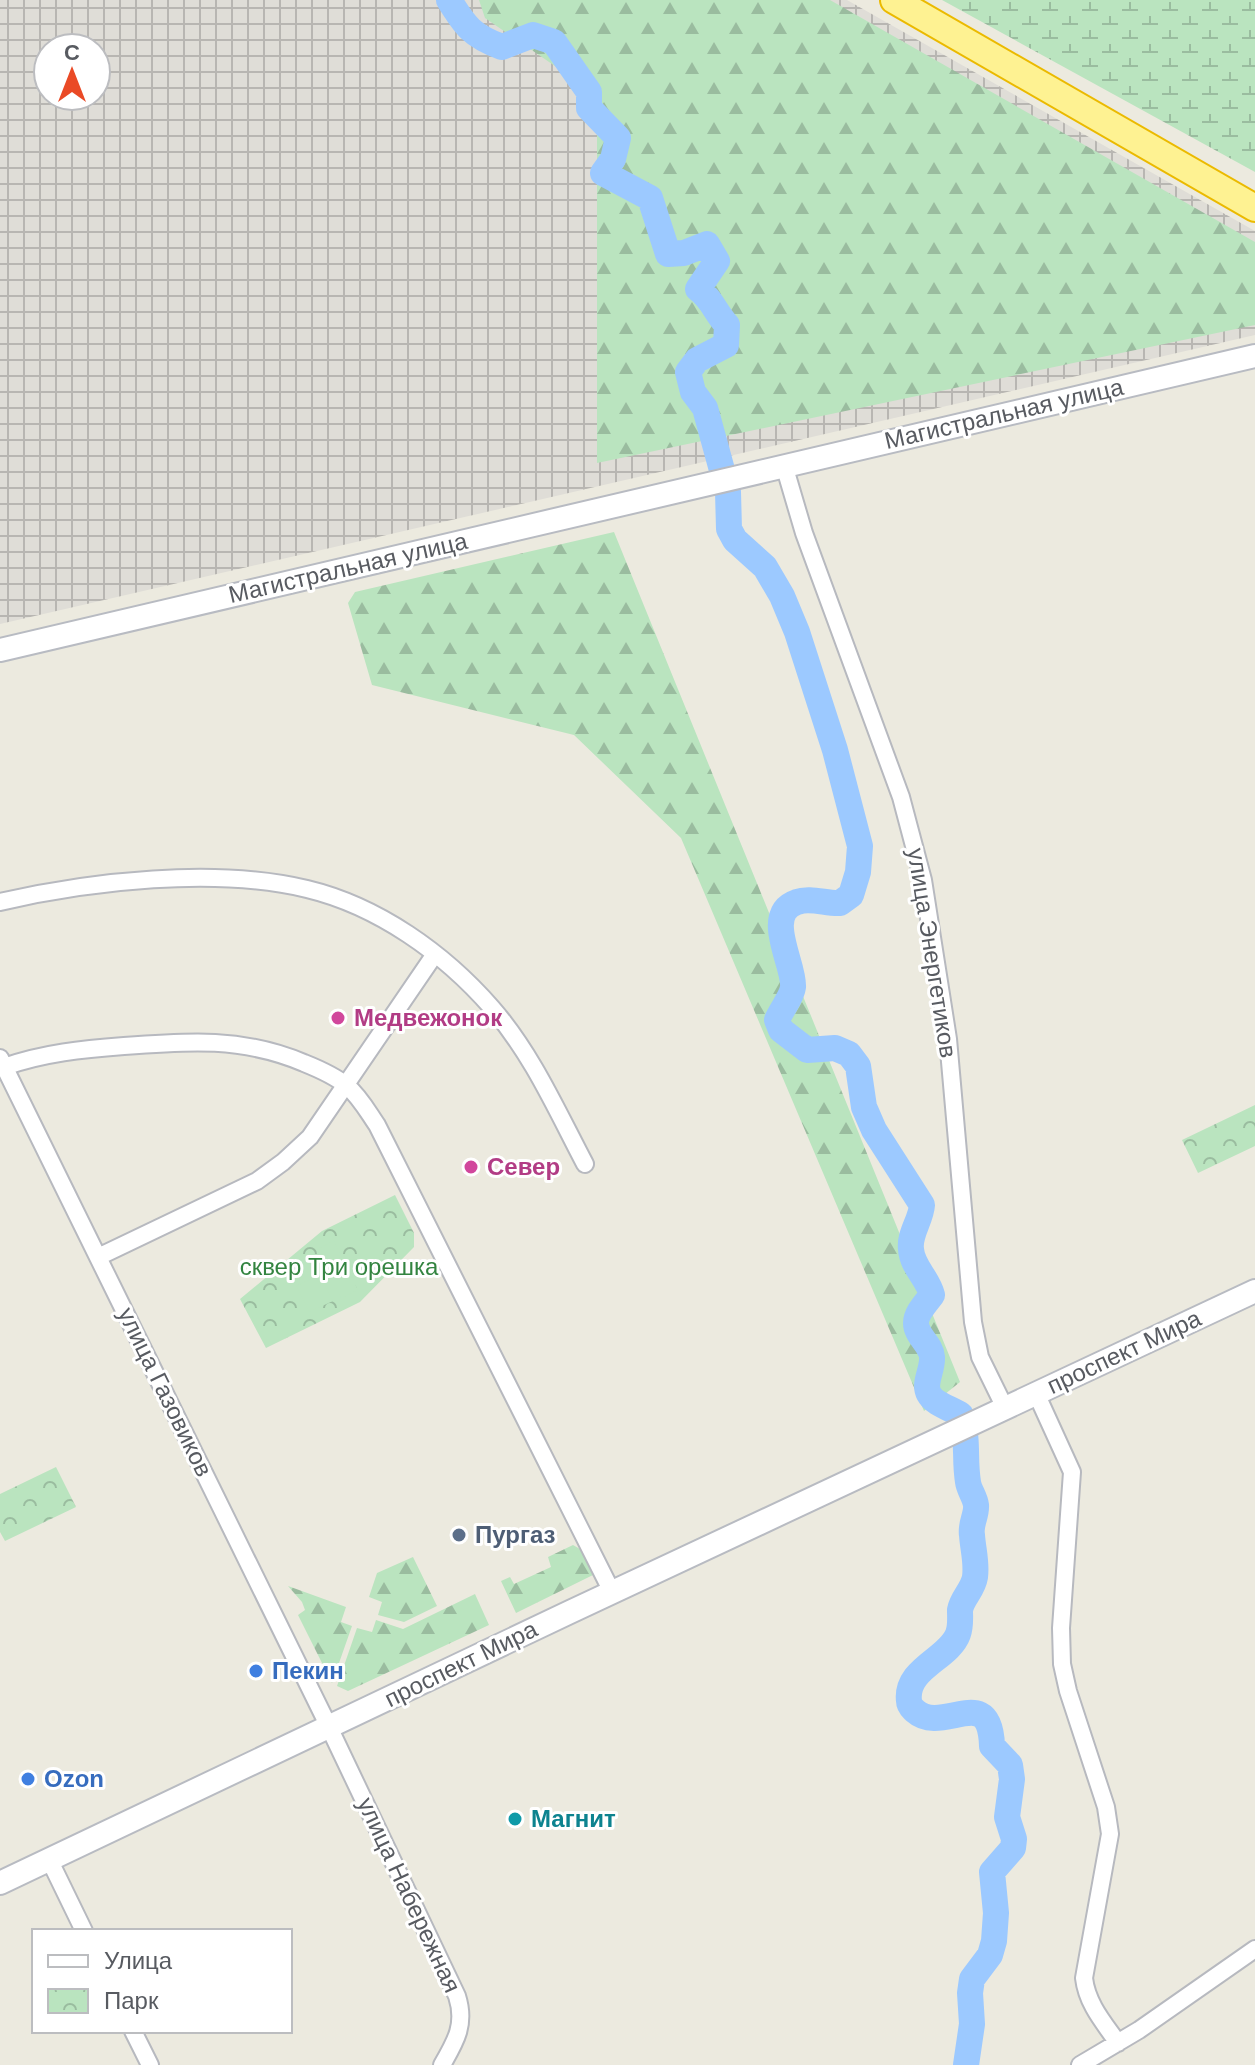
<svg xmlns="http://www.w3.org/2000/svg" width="1255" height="2065" font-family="Helvetica,sans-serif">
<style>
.industrial{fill:url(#industrial-grid);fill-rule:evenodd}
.forest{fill:url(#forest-firs)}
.wetland{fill:url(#wetland-marsh)}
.park{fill:url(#park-crowns)}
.garden{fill:#bae4bf}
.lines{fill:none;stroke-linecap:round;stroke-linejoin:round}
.river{stroke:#9cc9ff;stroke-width:26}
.minor-casing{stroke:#b7b9bf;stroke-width:20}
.secondary-casing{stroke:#b8bbc2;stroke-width:26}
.trunk-casing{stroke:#ebba00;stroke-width:30}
.minor{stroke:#fff;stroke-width:16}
.secondary{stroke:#fff;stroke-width:22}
.trunk{stroke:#fef292;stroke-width:26}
.hotel-dot{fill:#d1479c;stroke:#fff;stroke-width:3}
.service-dot{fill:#5c6f8a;stroke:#fff;stroke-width:3}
.shop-dot{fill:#3f7fe0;stroke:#fff;stroke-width:3}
.culture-dot{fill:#0f9aa8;stroke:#fff;stroke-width:3}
.labels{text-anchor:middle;stroke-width:6;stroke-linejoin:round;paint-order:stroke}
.street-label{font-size:24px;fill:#585b61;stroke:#fff}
.hotel-label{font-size:24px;font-weight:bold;fill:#b23c85;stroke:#fff;text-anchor:start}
.park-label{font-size:24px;fill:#338440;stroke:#fff}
.service-label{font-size:24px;font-weight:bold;fill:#4e5e75;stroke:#fff;text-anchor:start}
.shop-label{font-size:24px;font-weight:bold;fill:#366cbe;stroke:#fff;text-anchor:start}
.culture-label{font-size:24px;font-weight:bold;fill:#0d838f;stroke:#fff;text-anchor:start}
</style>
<defs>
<pattern id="industrial-grid" width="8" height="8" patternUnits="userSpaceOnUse" patternTransform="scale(2)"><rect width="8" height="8" fill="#dfddd7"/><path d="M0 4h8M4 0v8" fill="none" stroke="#b8b6b2"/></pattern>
<pattern id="forest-firs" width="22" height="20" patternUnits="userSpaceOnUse" patternTransform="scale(2)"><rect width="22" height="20" fill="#bae4bf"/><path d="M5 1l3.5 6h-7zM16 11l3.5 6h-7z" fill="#9abc9f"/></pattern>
<pattern id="wetland-marsh" width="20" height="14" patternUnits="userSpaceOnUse" patternTransform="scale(2)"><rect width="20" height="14" fill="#bae4bf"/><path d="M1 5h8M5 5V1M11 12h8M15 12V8" fill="none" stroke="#9abc9f"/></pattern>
<pattern id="park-crowns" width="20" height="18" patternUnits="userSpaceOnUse" patternTransform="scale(2)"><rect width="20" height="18" fill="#bae4bf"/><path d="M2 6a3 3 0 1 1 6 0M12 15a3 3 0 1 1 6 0" fill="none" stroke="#9abc9f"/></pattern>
</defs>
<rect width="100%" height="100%" fill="#eceadf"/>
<path class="industrial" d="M 0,0 L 847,0 L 1255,231 L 1255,335 L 0,624 ZM 48,48 L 96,48 L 96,96 L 48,96 Z"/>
<path class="forest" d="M 479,0 L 830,0 L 1255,242 L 1255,325 L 597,463 L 597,95 L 485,18 Z
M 614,532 L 960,1382 L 924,1411 L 681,838 L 574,735 L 372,685 L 348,603 L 355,592 Z
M 573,1545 L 580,1549 L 593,1575 L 516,1613 L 501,1581 L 510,1577 L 514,1584 L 551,1567 L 548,1557 Z
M 413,1557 L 437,1606 L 404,1622 L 378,1615 L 382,1602 L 369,1597 L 377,1573 Z
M 288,1586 L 346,1607 L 341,1622 L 352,1626 L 332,1683 L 298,1615 L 305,1610 L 302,1602 Z
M 475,1594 L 489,1625 L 348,1691 L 337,1686 L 357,1628 L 372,1632 L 376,1620 L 403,1629 Z"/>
<path class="wetland" d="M 942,0 L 1255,0 L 1255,172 Z"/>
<path class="park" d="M 1255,1105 L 1255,1146 L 1198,1173 L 1182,1140 Z
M 395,1195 L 414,1233 L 414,1247 L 360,1302 L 266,1348 L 240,1299 L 322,1231 Z
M 56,1467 L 76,1507 L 5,1541 L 0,1532 L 0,1494 Z"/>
<path class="garden" d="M 334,1241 L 358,1290 L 341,1298 L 317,1249 Z
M 320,1275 L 333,1301 L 309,1312 L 296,1286 Z"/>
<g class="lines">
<path class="river" d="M 449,0 C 465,26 472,36 502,47 L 533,35 L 554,42 L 589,92 L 589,108 L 618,138 L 613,159 L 603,173 L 650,198 L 668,254 L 684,253 L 707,244 L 717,261 L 698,289 C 712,299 715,312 727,325 L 726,345 L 697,360 L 688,372 L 693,392 L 705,408 L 728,492 L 729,529 L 735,540 L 765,567 L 782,596 L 797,632 L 835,750 L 860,846 L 858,872 L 851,895 L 840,903 C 827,904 810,897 797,902 C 762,914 795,965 793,987 C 792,997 781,1010 777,1020 L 781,1030 L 807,1050 L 835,1048 L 849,1054 L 858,1066 L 864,1107 L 874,1130 L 922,1205 C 921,1220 909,1234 911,1249 C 912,1267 928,1278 932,1295 C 926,1303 916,1313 916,1323 C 916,1336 931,1344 932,1357 C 933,1370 923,1383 929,1394 C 934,1404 952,1409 961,1415 C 969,1442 964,1457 968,1482 C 969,1490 975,1497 976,1505 C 977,1515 970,1524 972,1535 C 973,1550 977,1562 975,1577 C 973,1590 962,1598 960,1610 C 960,1618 961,1626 958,1634 C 949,1659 905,1668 909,1701 C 909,1706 912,1708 915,1711 C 943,1736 990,1681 992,1746 L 1010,1765 L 1012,1779 L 1007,1817 L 1014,1839 L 1013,1848 L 992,1872 L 996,1913 L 994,1941 L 990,1955 L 972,1979 L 970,1993 L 972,2024 L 966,2065"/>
<g class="minor-casing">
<path id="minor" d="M 784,465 L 804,533 L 901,797 L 923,880 L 948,1039 L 973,1322 L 980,1357 L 1005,1408
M 0,902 C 90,881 216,867 307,889 C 378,906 444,953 492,1008 C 532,1054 557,1111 585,1164
M 0,1058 L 329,1727 L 457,1996 C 466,2024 456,2041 442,2065
M 4,1067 C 43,1053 84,1049 124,1046 C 188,1041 243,1037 304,1063 C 319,1069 335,1076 347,1086 C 360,1097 368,1112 377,1125 L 612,1592
M 98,1257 L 257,1181 L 283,1162 L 310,1137 L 435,954
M 1036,1393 L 1072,1472 L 1061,1628 L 1062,1664 L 1068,1691 L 1106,1807 L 1110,1834 L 1084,1978 C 1087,2004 1104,2023 1118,2043
M 49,1859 L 84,1931
M 133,2031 L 150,2065
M 1080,2065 L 1139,2030 L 1255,1949"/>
</g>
<g class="secondary-casing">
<path id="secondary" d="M 0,650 L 1255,356
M 0,1883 L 570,1612 L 1255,1291"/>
</g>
<g class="trunk-casing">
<path id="trunk" d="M 894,0 L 1255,208"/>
</g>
<use href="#minor" class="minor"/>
<use href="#secondary" class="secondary"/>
<use href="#trunk" class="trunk"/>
</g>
<g class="hotel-dot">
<circle cx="338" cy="1018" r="8"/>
<circle cx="471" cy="1167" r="8"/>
</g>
<circle class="service-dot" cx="459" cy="1535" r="8"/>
<g class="shop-dot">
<circle cx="256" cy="1671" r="8"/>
<circle cx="28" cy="1779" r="8"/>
</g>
<circle class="culture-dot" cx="515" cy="1819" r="8"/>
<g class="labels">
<g class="street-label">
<text transform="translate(1004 414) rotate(-13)" y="8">Магистральная улица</text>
<text transform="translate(348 568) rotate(-13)" y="8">Магистральная улица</text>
<text transform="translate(932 953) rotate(81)" y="8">улица Энергетиков</text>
<text transform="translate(1124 1352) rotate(-25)" y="8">проспект Мира</text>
<text transform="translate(165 1392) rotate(64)" y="8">улица Газовиков</text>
<text transform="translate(461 1664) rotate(-26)" y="8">проспект Мира</text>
<text transform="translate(409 1895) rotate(65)" y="8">улица Набережная</text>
</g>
<g class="hotel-label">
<text x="354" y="1026">Медвежонок</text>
<text x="487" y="1175">Север</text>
</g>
<g class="park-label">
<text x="339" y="1275">сквер Три орешка</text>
</g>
<g class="service-label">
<text x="475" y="1543">Пургаз</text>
</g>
<g class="shop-label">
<text x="272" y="1679">Пекин</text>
<text x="44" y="1787">Ozon</text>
</g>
<g class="culture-label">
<text x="531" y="1827">Магнит</text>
</g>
</g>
<rect x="32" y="1929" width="260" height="104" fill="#ffffff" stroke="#bcbdc0" stroke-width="2"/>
<rect x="48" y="1955" width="40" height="12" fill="#ffffff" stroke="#bcbdc0" stroke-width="2"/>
<text x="104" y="1969" font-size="24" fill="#585b61">Улица</text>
<rect x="48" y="1989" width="40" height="24" fill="url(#park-crowns)" stroke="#bcbdc0" stroke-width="2"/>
<text x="104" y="2009" font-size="24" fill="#585b61">Парк</text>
<g transform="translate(72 72)"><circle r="38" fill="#ffffff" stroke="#bcbdc0" stroke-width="2"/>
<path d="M0-6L14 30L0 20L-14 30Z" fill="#ea4a26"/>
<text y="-12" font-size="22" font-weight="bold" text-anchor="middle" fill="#585b61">С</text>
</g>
</svg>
